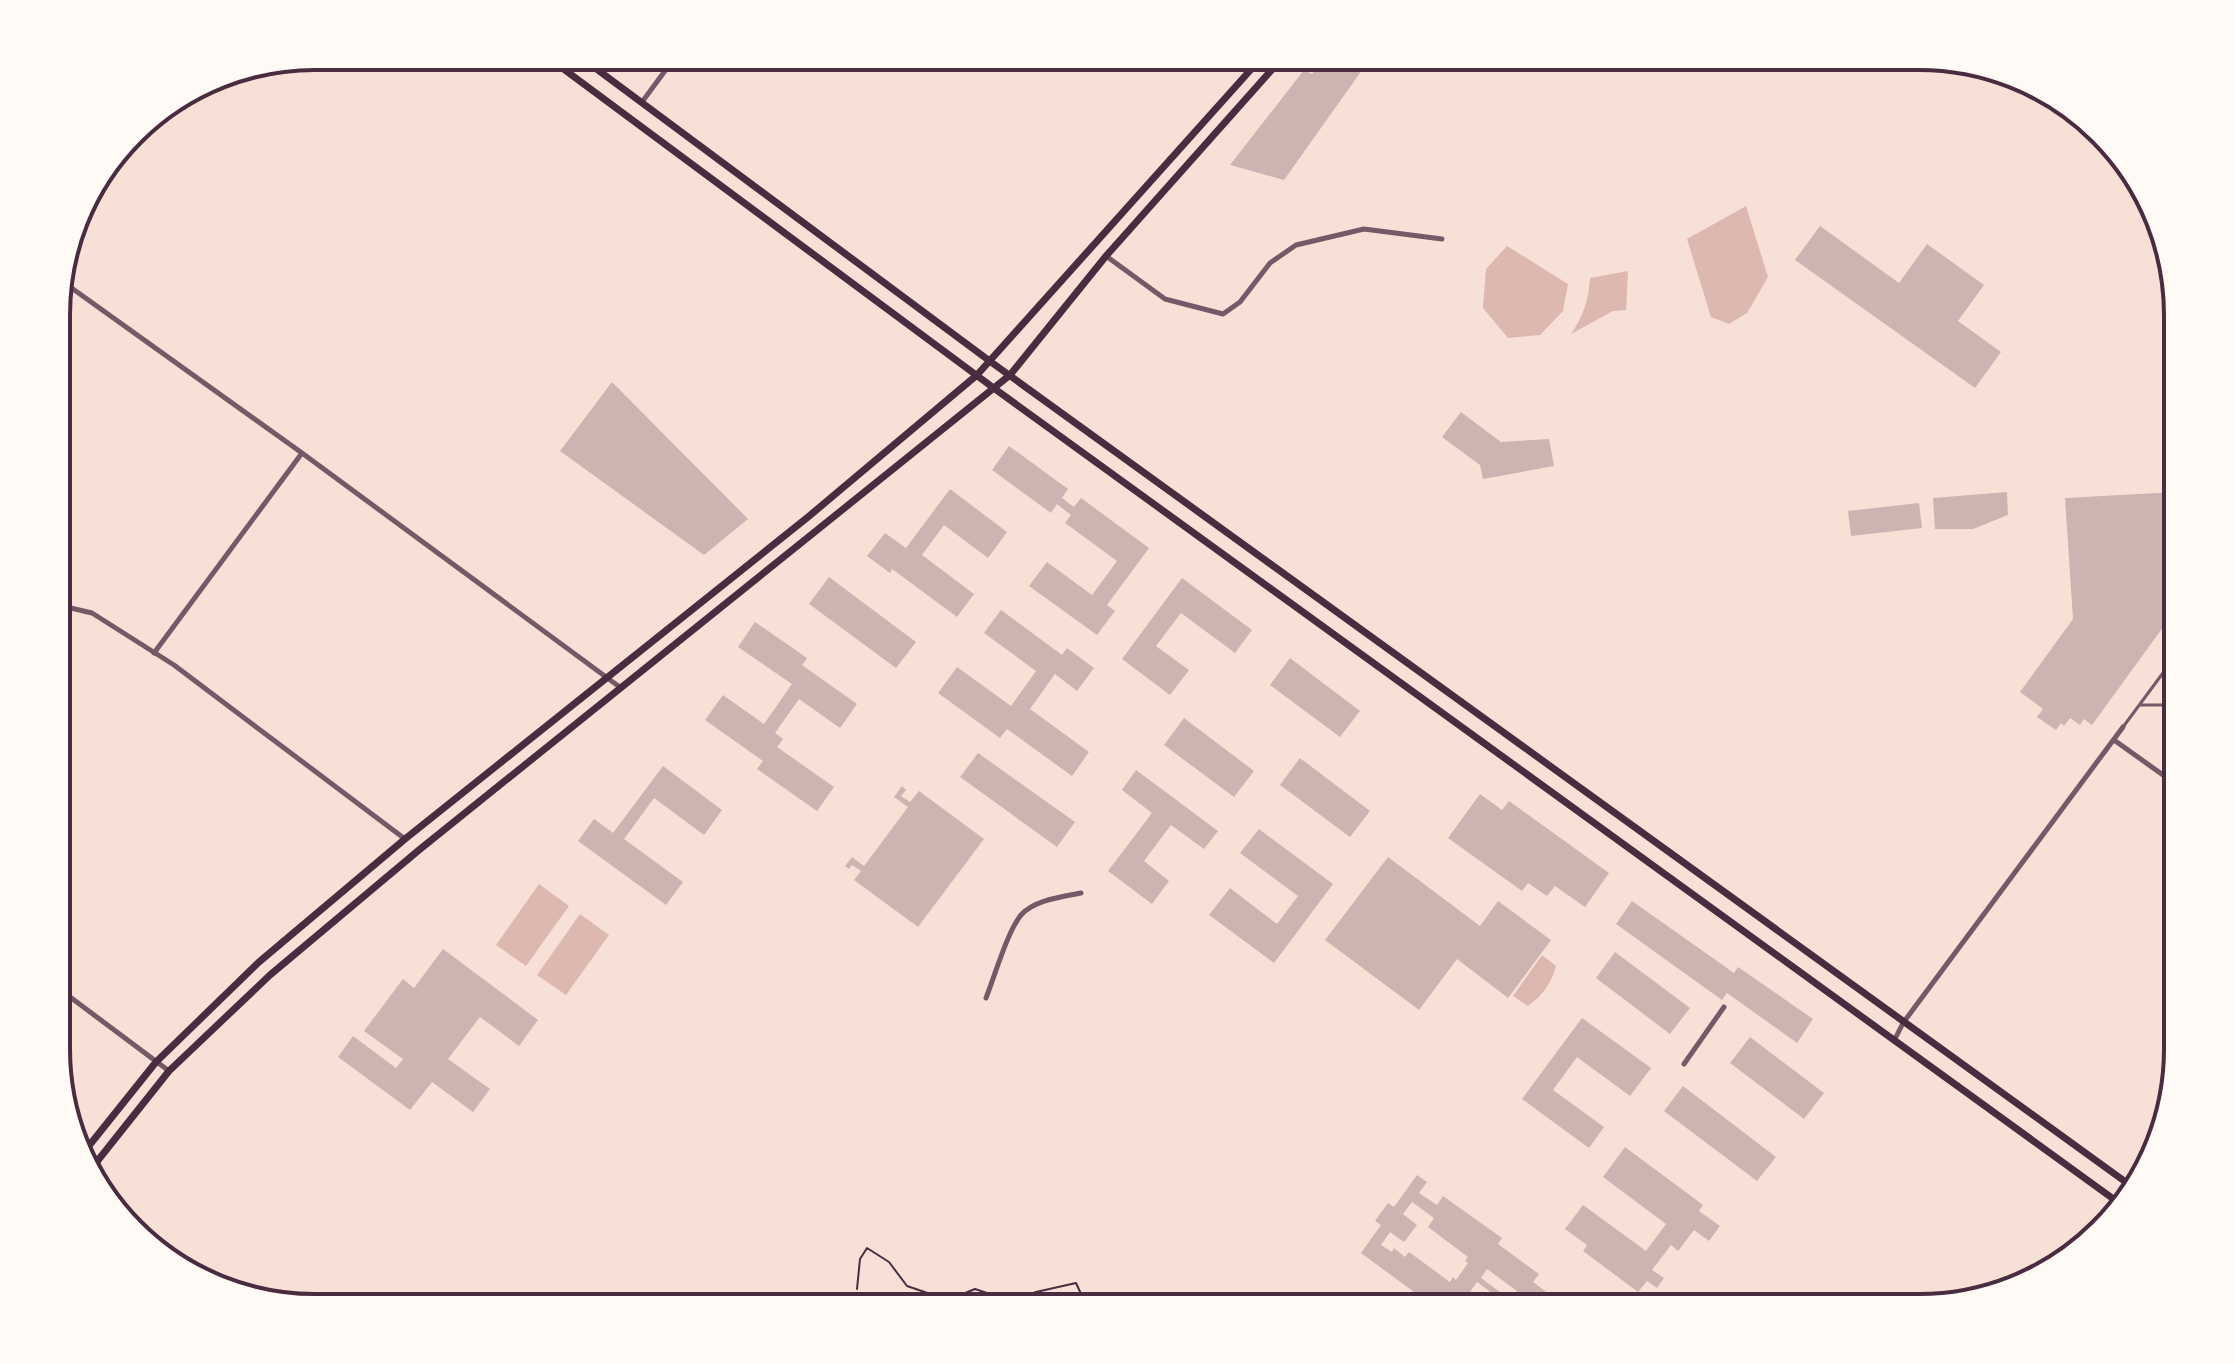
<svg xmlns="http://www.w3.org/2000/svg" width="2234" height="1364" font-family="Rubik,sans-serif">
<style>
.water{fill:#dcb8b0}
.building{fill:#ccb4b1;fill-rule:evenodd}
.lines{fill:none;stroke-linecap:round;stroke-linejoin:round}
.path{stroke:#4a2c40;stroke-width:2}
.pedestrian{stroke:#755966;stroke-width:3}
.minor{stroke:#755966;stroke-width:5}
.primary{stroke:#4a2c40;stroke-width:7}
.rim{fill:none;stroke:#4a2c40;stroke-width:4}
</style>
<rect width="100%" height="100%" fill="#f7e1d7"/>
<path class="water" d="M 1746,206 L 1768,277 L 1747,313 L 1729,324 L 1711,317 L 1687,239 Z
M 1507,246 L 1568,284 L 1563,311 L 1540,335 L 1508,338 L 1483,308 L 1486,269 Z
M 1628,271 L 1626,310 L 1613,311 L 1571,334 C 1583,317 1589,299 1590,278 Z
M 539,884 L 569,906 L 526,966 L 496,945 Z
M 580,914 L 609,935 L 566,995 L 537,975 Z
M 1542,955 L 1556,966 C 1551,984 1543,995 1528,1006 L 1513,996 Z"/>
<path class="building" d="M 1326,56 L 1372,56 L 1284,180 L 1230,165 L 1304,70 L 1312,74 Z
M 1820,226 L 1899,283 L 1927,244 L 1984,285 L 1958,321 L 2001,352 L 1975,388 L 1795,260 Z
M 612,382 L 748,519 L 704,555 L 560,451 Z
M 1461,412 L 1501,442 L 1549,439 L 1554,466 L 1483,479 L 1480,465 L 1442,437 Z
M 1009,446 L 1068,489 L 1062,498 L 1074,507 L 1081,498 L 1149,548 L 1107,605 L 1115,611 L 1097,635 L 1029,586 L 1047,562 L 1092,595 L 1117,561 L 1065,523 L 1071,515 L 1057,504 L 1051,513 L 992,470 Z
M 950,489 L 1007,532 L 988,558 L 944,525 L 922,555 L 974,594 L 957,617 L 892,569 L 890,573 L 867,556 L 885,533 L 906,548 Z
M 2007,492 L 2008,515 L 1973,529 L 1935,529 L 1933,498 Z
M 2176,492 L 2177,608 L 2092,725 L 2084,719 L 2080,725 L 2070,718 L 2064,726 L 2061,723 L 2056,730 L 2037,717 L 2043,709 L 2020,692 L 2073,619 L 2065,498 Z
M 1919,503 L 1922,528 L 1851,536 L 1848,511 Z
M 829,577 L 916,642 L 896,668 L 809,604 Z
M 1182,578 L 1252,630 L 1235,653 L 1181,613 L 1156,646 L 1189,670 L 1170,695 L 1122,659 Z
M 1001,610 L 1062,655 L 1067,648 L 1094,668 L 1077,691 L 1055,674 L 1030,709 L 1089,752 L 1072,776 L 1007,729 L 1000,738 L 938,693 L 957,667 L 1011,706 L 1036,671 L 984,633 Z
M 755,622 L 807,658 L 802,665 L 857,704 L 840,728 L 799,699 L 775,733 L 783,739 L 777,747 L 834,787 L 817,811 L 757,769 L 763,761 L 705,720 L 723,695 L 764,724 L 792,684 L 738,647 Z
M 1290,658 L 1360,711 L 1340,737 L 1270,685 Z
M 1184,718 L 1254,771 L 1234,797 L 1164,745 Z
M 978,753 L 1075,822 L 1057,847 L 960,777 Z
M 1300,758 L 1370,811 L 1350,837 L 1280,785 Z
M 663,766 L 722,810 L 704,835 L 654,798 L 624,839 L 683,882 L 666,905 L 578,841 L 594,819 L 613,833 Z
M 1136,770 L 1218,831 L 1204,849 L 1171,825 L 1144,861 L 1169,881 L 1152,904 L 1108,871 L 1152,813 L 1122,790 Z
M 902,786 L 906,790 L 901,796 L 910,802 L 919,791 L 984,839 L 918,927 L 854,880 L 861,871 L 852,865 L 849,869 L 845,866 L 852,857 L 864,866 L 908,807 L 894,797 Z
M 1480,794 L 1502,810 L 1509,801 L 1609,873 L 1585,907 L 1555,886 L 1547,896 L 1528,883 L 1522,891 L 1448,838 Z
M 1259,829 L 1333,884 L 1274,963 L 1209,915 L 1230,888 L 1277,924 L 1298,896 L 1240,853 Z
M 1388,857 L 1480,926 L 1498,901 L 1551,940 L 1508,998 L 1457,959 L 1419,1010 L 1325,940 Z
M 1632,901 L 1734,973 L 1738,967 L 1813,1019 L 1797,1043 L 1727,993 L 1722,1000 L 1616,924 Z
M 443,949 L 538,1020 L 519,1046 L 480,1017 L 448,1059 L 490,1089 L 473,1112 L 432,1082 L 410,1110 L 338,1057 L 353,1036 L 396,1068 L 403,1059 L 364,1031 L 403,979 L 414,988 Z
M 1615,952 L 1690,1008 L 1670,1034 L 1596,978 Z
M 1582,1018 L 1651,1068 L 1630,1096 L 1577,1057 L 1553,1090 L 1604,1127 L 1589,1148 L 1522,1099 Z
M 1750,1037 L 1824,1093 L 1804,1119 L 1730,1063 Z
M 1683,1086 L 1776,1157 L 1757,1181 L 1664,1111 Z
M 1625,1147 L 1703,1205 L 1699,1211 L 1720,1226 L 1709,1241 L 1694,1230 L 1678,1251 L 1671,1245 L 1652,1270 L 1664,1278 L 1657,1288 L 1647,1281 L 1638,1292 L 1583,1251 L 1587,1245 L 1565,1229 L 1583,1205 L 1646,1251 L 1666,1224 L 1603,1177 Z
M 1417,1175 L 1427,1182 L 1419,1193 L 1437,1205 L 1443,1196 L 1502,1238 L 1498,1244 L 1539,1274 L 1533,1282 L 1568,1308 L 1507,1308 L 1508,1305 L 1477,1282 L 1461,1305 L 1465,1308 L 1428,1308 L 1411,1296 L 1414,1292 L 1361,1253 L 1381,1225 L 1375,1221 L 1388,1203 L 1394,1207 ZM 1412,1202 L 1434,1218 L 1428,1227 L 1468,1257 L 1465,1261 L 1468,1263 L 1456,1280 L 1453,1277 L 1450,1282 L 1409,1252 L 1405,1257 L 1394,1248 L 1392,1252 L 1381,1245 L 1390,1232 L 1404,1242 L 1417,1225 L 1403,1214 ZM 1487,1269 L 1517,1291 L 1511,1300 L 1481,1278 Z"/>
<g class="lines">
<path class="path" d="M 857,1289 L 860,1259 L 867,1248 L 889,1262 L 907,1286 L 948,1300 L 975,1289 L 993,1295 L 1002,1304 L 1036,1292 L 1076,1283 L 1082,1296 L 1139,1302 L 1151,1308"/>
<path class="pedestrian" d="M 2139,705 L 2177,705
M 2123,727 L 2177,654"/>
<path class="minor" d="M 642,102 L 676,56
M 1106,256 L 1165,299 L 1223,314 L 1240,302 L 1270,263 L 1296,245 L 1364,229 L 1442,239
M 59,279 L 302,453 L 621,688
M 58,605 L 92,613 L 174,665 L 405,839
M 154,653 L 302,453
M 2114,740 L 2177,785
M 58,988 L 169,1071
M 986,998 C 994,978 1008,930 1021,915 C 1034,900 1062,897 1081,893
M 58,1040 L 62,1056 L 58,1066
M 1894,1041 L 1903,1023 L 2123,727
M 1684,1064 L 1724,1007"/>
<path class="primary" d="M 546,56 L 995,389 L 2119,1203
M 579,56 L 991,362 L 2134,1188
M 84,1152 L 156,1062 L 259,962 L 405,839 L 808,517 L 977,375 L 1263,56
M 91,1171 L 99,1159 L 169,1071 L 270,975 L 419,850 L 1010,375 L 1106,256 L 1284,56"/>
</g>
<path d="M0 0H2234V1364H0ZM315 70H1919A245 245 0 0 1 2164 315V1049A245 245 0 0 1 1919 1294H315A245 245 0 0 1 70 1049V315A245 245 0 0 1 315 70Z" fill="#fffaf5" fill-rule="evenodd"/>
<path class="rim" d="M315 70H1919A245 245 0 0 1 2164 315V1049A245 245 0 0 1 1919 1294H315A245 245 0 0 1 70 1049V315A245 245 0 0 1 315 70Z"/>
</svg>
